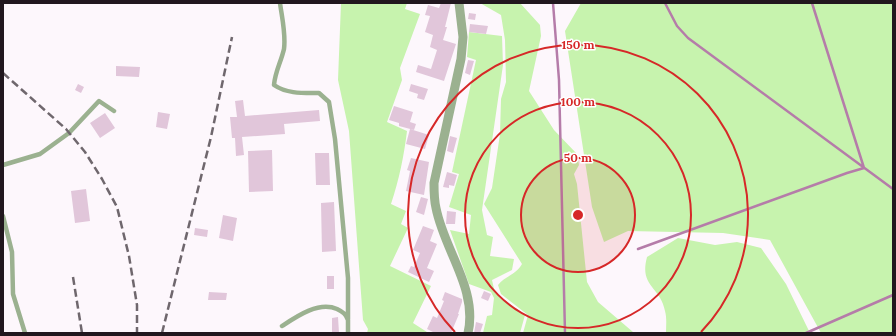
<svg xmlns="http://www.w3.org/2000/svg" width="896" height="336" font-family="Lora,serif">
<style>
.green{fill:#c7f3ae}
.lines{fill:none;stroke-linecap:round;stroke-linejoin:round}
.stream{stroke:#b57ca9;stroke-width:2.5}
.building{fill:#e1c6da}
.lane{stroke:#9bb190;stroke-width:4.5}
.street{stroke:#9bb190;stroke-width:9}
.rail{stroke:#6f676d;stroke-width:2.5;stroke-dasharray:8 4;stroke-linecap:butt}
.ring{fill:none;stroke:#d62828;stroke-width:2}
.centre{fill:#d62828;stroke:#fff;stroke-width:2}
.ring-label{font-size:12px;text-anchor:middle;font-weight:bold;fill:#d62828;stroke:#fff;stroke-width:3;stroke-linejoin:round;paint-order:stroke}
</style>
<rect width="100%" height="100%" fill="#fdf7fc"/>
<path class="green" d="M 341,3 L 407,3 L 405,9 L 420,14 L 400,68 L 402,80 L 387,122 L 407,131 C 404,156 399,180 391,204 L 406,211 L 401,224 L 408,228 L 390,266 L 431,286 L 413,323 L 427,332 L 427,333 L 367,333 L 368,329 L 363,320 L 349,131 L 338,80 Z
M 480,3 L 520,3 L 540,25 L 541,36 L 529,91 L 554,130 L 577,154 L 579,165 L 574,174 L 577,184 L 587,282 L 598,302 L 633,332 L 651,333 L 523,333 L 528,315 L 501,294 L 498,285 C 505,276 516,275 522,264 L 484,204 L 492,188 L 500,134 L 501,99 L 506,82 L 505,40 L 501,15 Z
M 581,3 L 893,3 L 893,333 L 821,333 L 770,240 L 723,233 L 628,231 L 604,242 L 592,207 L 565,31 Z
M 469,32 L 502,36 L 503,65 L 482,210 L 487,235 L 493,237 L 490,256 L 514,259 L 512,270 L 492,280 L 495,293 L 525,315 L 520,333 L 483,333 L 487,316 L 492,315 L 494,298 L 491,292 L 469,284 L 450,230 L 469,234 L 471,215 L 449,207 L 459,174 L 452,172 L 476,60 L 467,57 Z
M 678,238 L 715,245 L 737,242 L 761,248 L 786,284 L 810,333 L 666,333 C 666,326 667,318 665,311 C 660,286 639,287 647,257 Z"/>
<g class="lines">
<path class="stream" d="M 553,3 L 559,80 L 565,333
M 665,3 L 677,26 L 688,38 L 893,189
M 638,249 L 847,173 L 864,168 L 812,3
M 806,333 L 893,295"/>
</g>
<path class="building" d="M 441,3 L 451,3 L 445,27 L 447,27 L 443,40 L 456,44 L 444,81 L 416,72 L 418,65 L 431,69 L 437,50 L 430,47 L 433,35 L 425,32 L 430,16 L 425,15 L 428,5 L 439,8 Z
M 469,13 L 476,14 L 475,20 L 468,19 Z
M 470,24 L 488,26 L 486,34 L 469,32 Z
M 468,60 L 474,61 L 470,75 L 465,73 Z
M 116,66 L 140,67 L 139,77 L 116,76 Z
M 78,84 L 84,87 L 81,93 L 75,90 Z
M 411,84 L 428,89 L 424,100 L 417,98 L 418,94 L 409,91 Z
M 243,100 L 245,116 L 319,110 L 320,121 L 284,124 L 285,134 L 242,137 L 244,155 L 236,156 L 235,138 L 232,138 L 230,117 L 237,117 L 235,101 Z
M 394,106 L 413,112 L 410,122 L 416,124 L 414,130 L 399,126 L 399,123 L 389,120 Z
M 158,112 L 170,114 L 167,129 L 156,127 Z
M 105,113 L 115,128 L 100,138 L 90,123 Z
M 410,129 L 429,135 L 425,149 L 406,144 Z
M 450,136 L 457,138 L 453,153 L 447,151 Z
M 272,150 L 273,191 L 249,192 L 248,151 Z
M 315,153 L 329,153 L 330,185 L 316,185 Z
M 411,158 L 429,162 L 424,195 L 406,191 L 410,171 L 407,170 Z
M 447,172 L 457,175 L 454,186 L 449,185 L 449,188 L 443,187 Z
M 86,189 L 90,221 L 75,223 L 71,191 Z
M 421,197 L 428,199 L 424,215 L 416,212 Z
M 334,202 L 336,251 L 322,252 L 321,203 Z
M 447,211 L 456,212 L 455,224 L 446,224 Z
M 223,215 L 237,218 L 233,241 L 219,238 Z
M 423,226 L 434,230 L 430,241 L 437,244 L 427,268 L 434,271 L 429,282 L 408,272 L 411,266 L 414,267 L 420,253 L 413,250 Z
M 195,228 L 208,230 L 207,237 L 194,235 Z
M 327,276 L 334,276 L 334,289 L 327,289 Z
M 484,291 L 491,294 L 488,301 L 481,298 Z
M 209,292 L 227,293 L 226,300 L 208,300 Z
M 445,292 L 462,299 L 462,302 L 458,314 L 459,314 L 451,333 L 435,333 L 427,329 L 433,316 L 437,318 L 444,301 L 442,300 Z
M 338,317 L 339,333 L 332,333 L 332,318 Z
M 476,322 L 483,324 L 480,333 L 474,333 Z"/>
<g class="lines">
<path class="lane" d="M 280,3 C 282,18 286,34 284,49 C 281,62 275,72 274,85 C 287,94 303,93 319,93 L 329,102 L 335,139 L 348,278 L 348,319
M 3,165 L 40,154 L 69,133 L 99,101 L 114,111
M 3,216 L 12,252 L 13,294 L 25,333
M 282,326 C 297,316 319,301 337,309 C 343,312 346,314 348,320 C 348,324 348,329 348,333"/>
<path class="street" d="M 459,3 L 463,37 L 461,59 L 434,183 C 434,192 434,200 436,208 C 444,250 478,289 468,333"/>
<path class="rail" d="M 3,73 L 66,129 L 85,152 L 102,179 L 117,207 L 129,256 L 137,305 L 137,333
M 73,277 L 82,333
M 162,333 L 211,137 L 232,37"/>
</g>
<circle cx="578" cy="215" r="57" fill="#d62828" fill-opacity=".12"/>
<g class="ring">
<circle cx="578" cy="215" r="57"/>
<circle cx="578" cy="215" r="113"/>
<path d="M455 332A170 170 0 1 1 701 332"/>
</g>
<circle cx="578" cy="215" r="6" class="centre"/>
<g class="ring-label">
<text x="578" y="49">150 m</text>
<text x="578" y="106">100 m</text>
<text x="578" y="162">50 m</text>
</g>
<rect width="896" height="336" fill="none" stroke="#21171e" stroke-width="8"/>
</svg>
